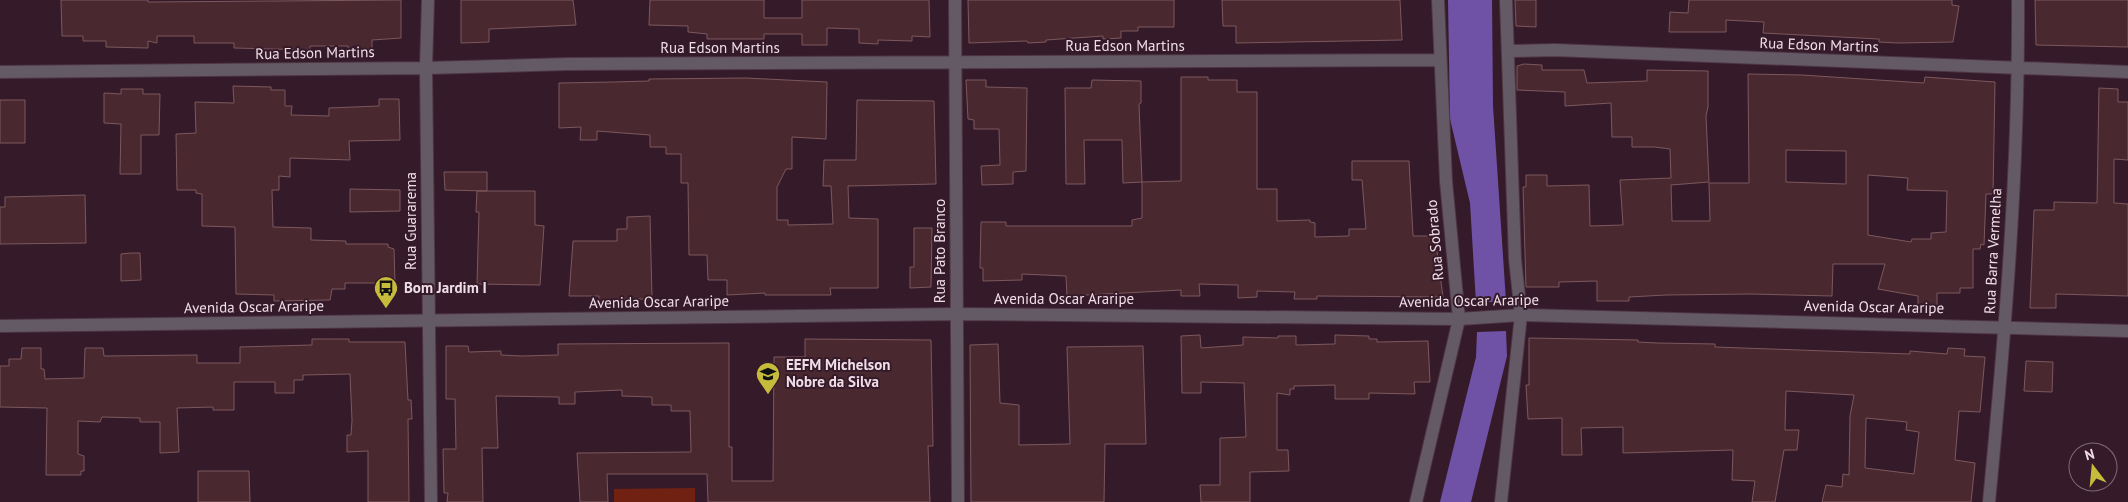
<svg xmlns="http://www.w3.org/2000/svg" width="2128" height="502" font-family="'PT Sans',sans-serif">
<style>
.green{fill:#712112}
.water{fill:#6f52a5}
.building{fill:#49292f;stroke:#7c585d;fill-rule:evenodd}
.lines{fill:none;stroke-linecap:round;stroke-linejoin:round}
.minor-casing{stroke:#4f3644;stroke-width:14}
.tertiary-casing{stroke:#4f3644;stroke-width:14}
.minor{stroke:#645a66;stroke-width:12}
.tertiary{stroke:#645a66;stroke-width:12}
.labels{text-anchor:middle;stroke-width:4;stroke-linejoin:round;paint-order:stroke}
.street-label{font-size:15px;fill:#f0dee7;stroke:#351b2a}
.poi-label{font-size:15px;font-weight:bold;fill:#f0dee7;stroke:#351b2a;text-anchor:start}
</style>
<rect width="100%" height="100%" fill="#351b2a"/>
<path class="green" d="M 695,488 L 695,502 L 614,502 L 614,489 Z"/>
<path class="water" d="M 1448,0 L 1492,0 L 1493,106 L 1506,301 L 1476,303 L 1470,203 L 1450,119 Z
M 1506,331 L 1507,356 L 1471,502 L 1440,502 L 1476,357 L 1477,332 Z"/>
<path class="building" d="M 61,0 L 148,0 L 148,2 L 401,0 L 401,38 L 372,40 L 372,49 L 348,49 L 348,46 L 310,46 L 310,50 L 234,48 L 234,43 L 194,43 L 194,36 L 157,36 L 157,43 L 148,41 L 148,48 L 106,47 L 106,41 L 83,41 L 83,36 L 62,36 Z
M 461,0 L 573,0 L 576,25 L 489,29 L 489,42 L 461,43 Z
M 650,0 L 764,0 L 764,18 L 802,18 L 802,0 L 929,0 L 930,37 L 912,36 L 912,41 L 878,40 L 878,44 L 859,43 L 859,29 L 827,28 L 827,45 L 802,45 L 802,34 L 764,34 L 764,39 L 707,39 L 707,34 L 688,32 L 688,26 L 649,25 Z
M 968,0 L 1174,0 L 1174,27 L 1138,27 L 1138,31 L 1121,31 L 1121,38 L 1103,39 L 1103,36 L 1046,40 L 1046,42 L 1028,43 L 1027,41 L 969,43 Z
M 1222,0 L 1400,0 L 1402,40 L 1236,43 L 1236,26 L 1223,26 Z
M 1515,0 L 1536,0 L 1536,27 L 1516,26 Z
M 1689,0 L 1952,0 L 1952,5 L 1959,6 L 1953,42 L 1898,43 L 1879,42 L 1879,39 L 1763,33 L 1764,22 L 1726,20 L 1726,32 L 1669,32 L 1670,12 L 1688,13 Z
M 2035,0 L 2128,0 L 2128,47 L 2036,45 Z
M 1524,64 L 1542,65 L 1542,70 L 1584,70 L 1587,83 L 1647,81 L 1647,70 L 1708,71 L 1708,107 L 1706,116 L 1709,182 L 1671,185 L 1672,221 L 1710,221 L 1709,183 L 1749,183 L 1748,74 L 1802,75 L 1924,83 L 1925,77 L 1995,82 L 1993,194 L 1986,194 L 1984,245 L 1981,244 L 1980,249 L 1973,249 L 1973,288 L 1960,288 L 1960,293 L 1937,293 L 1937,306 L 1918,306 L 1918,296 L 1878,289 L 1885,264 L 1833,264 L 1832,296 L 1751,294 L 1666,295 L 1629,297 L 1629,301 L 1597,301 L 1597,281 L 1559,282 L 1559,287 L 1526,287 L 1523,187 L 1526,187 L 1526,175 L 1547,175 L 1547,186 L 1589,185 L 1590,226 L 1623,225 L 1620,180 L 1671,178 L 1670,149 L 1655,147 L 1632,147 L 1632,137 L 1612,137 L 1611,103 L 1565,106 L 1565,92 L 1517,90 L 1517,66 ZM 1786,150 L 1846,151 L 1846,184 L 1786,182 ZM 1868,175 L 1908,178 L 1907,190 L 1947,191 L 1946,232 L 1931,233 L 1931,239 L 1912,239 L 1911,242 L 1868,235 Z
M 1181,77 L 1208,77 L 1208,80 L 1237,80 L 1237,92 L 1257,92 L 1257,189 L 1277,189 L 1277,221 L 1310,220 L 1310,222 L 1315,223 L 1315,237 L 1349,236 L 1349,229 L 1366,229 L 1362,180 L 1352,180 L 1352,161 L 1409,161 L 1413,236 L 1435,236 L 1443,297 L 1317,296 L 1317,299 L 1294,299 L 1295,292 L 1257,291 L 1257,297 L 1238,298 L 1238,285 L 1199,284 L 1200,296 L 1181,296 L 1181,290 L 1067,296 L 1066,276 L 1022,274 L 1022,280 L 983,281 L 983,268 L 980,268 L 981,222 L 1006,222 L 1006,226 L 1132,226 L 1132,220 L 1142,218 L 1142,182 L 1123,183 L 1122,140 L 1084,140 L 1085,184 L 1066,184 L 1065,88 L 1091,88 L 1092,80 L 1141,81 L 1141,103 L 1139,104 L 1142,182 L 1181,181 Z
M 746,78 L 827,82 L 826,139 L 792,137 L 792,169 L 786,169 L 777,187 L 777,220 L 788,220 L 788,225 L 833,224 L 831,186 L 823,186 L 824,160 L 856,160 L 857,100 L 934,101 L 936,184 L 848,186 L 849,218 L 878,219 L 878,288 L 830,288 L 831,295 L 765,295 L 765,293 L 727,295 L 727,280 L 708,280 L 707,255 L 689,255 L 688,183 L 681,183 L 681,154 L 666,154 L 666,147 L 650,147 L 650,135 L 597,131 L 597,140 L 580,140 L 581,127 L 559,128 L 559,83 L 614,82 L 649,81 L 649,79 Z
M 966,80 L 986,80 L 986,87 L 1027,88 L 1026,171 L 1013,172 L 1013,184 L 982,185 L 981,166 L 1000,165 L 999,129 L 974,129 L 974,120 L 968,119 Z
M 233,86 L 271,87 L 271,90 L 285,90 L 285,106 L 292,106 L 291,115 L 329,116 L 329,108 L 379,106 L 379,99 L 399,99 L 400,140 L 349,141 L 350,160 L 290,158 L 290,177 L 279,176 L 279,190 L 272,190 L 273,227 L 311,228 L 311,240 L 346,241 L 346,244 L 388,244 L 388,247 L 394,249 L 395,283 L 345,283 L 345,289 L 332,289 L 330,300 L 274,301 L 274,295 L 236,294 L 235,227 L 202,226 L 202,194 L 196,193 L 196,190 L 177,190 L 176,134 L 196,133 L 195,102 L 234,103 Z
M 2099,88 L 2118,89 L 2118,102 L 2128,102 L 2128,160 L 2114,159 L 2114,203 L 2128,204 L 2128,296 L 2056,294 L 2056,308 L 2030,308 L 2034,210 L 2054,210 L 2054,202 L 2097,203 Z
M 121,89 L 143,89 L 143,94 L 160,94 L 159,135 L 141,135 L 141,174 L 120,174 L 121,124 L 104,123 L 104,93 L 121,94 Z
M 0,100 L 25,100 L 25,143 L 0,143 Z
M 444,172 L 487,172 L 487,191 L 445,190 Z
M 350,189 L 400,190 L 400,211 L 350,212 Z
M 477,191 L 535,191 L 535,225 L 544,226 L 540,285 L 477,284 L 479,212 L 476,212 Z
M 85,195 L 86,243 L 0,244 L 0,207 L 5,207 L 5,197 Z
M 650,216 L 652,299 L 616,299 L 616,303 L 599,303 L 599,296 L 569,296 L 573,241 L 617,241 L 617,229 L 627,229 L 627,217 Z
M 914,228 L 932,228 L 931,287 L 910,288 L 910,267 L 914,267 Z
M 131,253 L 140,253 L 141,280 L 121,281 L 121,254 Z
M 1200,335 L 1201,348 L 1243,345 L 1243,337 L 1278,338 L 1278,336 L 1296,336 L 1296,345 L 1335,344 L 1335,335 L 1369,336 L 1369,339 L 1377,339 L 1377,342 L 1428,341 L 1430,382 L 1414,382 L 1415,394 L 1369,393 L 1369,399 L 1335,399 L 1335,385 L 1294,386 L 1294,389 L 1290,389 L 1290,395 L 1277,393 L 1277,450 L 1288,450 L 1289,471 L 1250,472 L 1250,502 L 1201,502 L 1200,485 L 1220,485 L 1220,438 L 1246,437 L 1244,383 L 1201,382 L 1201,393 L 1182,393 L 1181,336 Z
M 1529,338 L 1638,340 L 1638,342 L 1657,343 L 1715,344 L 1715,347 L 1910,354 L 1910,351 L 1947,354 L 1948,348 L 1965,349 L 1964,356 L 1985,357 L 1980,412 L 1959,411 L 1955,460 L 1975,463 L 1971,502 L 1822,502 L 1826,485 L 1842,487 L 1843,474 L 1849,475 L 1850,416 L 1854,395 L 1786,391 L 1785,430 L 1799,430 L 1797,450 L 1784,450 L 1775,502 L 1752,502 L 1755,481 L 1732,480 L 1733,450 L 1623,453 L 1623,427 L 1581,428 L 1582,455 L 1562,455 L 1562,418 L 1528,419 L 1526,385 L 1529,385 ZM 1866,418 L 1907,422 L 1906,430 L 1919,432 L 1914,474 L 1865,468 Z
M 312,339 L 349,339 L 349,342 L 405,342 L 408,400 L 411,400 L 412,419 L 408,419 L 409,502 L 368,502 L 368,451 L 347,452 L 347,435 L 351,435 L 352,420 L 350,374 L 303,375 L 303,380 L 294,380 L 294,393 L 275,393 L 275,382 L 234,382 L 234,410 L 213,410 L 213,407 L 177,408 L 179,452 L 160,453 L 160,422 L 140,422 L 140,418 L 102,417 L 100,422 L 78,421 L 78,454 L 84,456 L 84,471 L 81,471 L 81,475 L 46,475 L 47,408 L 0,407 L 0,366 L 9,366 L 9,359 L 21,359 L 22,348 L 41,348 L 41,369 L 44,369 L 45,379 L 84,378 L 85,348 L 103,348 L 104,356 L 197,355 L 197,363 L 240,363 L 240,347 L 312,345 Z
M 805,339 L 931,340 L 933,446 L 928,446 L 930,502 L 708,502 L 707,474 L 607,474 L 608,502 L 580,502 L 577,453 L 691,452 L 690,411 L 671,411 L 671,405 L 652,405 L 652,397 L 622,396 L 622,390 L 575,392 L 575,404 L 559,404 L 559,397 L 496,396 L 498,448 L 482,448 L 483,502 L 447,502 L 448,493 L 444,493 L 443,449 L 456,449 L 455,399 L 446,399 L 446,346 L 468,346 L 469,352 L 501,351 L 501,355 L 522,356 L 558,355 L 558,344 L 729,343 L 729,447 L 732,447 L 732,481 L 773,481 L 774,357 L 805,357 Z
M 998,344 L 1000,403 L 1019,405 L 1019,445 L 1070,444 L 1067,347 L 1143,346 L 1146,444 L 1105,444 L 1104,502 L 971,502 L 970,345 Z
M 2026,361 L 2053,362 L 2052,392 L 2024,391 Z
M 198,471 L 249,471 L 250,502 L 198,502 Z"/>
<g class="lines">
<g class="minor-casing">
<path id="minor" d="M 428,0 L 426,68 L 431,502
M 955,0 L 958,502
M 1509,51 L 1555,50 L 2128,72
M 0,72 L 426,68 L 568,64 L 1440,60
M 1416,502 L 1459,319 L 1446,181 L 1438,0
M 1501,502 L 1521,315 L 1515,259 L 1506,0
M 1989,502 C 2005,335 2019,168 2018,0"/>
</g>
<g class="tertiary-casing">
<path id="tertiary" d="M 0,326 L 956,314 L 1459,319 L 1521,315 L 2128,331"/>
</g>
<use href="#minor" class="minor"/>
<use href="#tertiary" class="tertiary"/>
</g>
<defs>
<g id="bus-pin" transform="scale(1.25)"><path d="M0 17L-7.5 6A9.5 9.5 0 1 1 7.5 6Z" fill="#c7bb3c" stroke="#351b2a"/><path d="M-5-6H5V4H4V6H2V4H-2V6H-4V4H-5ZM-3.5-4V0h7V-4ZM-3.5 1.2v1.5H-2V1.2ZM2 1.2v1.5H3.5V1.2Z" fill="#111"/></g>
<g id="school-pin" transform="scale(1.25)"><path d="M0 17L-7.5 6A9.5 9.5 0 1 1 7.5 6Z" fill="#c7bb3c" stroke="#351b2a"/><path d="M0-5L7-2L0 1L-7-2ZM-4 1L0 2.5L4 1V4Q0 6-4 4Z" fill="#111"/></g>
</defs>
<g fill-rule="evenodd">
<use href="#bus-pin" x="386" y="288"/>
<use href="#school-pin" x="768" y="374"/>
</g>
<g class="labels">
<g class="street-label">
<text transform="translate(1819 45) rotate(2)" y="5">Rua Edson Martins</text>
<text x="1125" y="51">Rua Edson Martins</text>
<text x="720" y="53">Rua Edson Martins</text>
<text transform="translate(315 53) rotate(-1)" y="5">Rua Edson Martins</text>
<text transform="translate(411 221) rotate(-90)" y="5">Rua Guararema</text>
<text transform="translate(1435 240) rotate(-95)" y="5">Rua Sobrado</text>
<text transform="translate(940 251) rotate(-90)" y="5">Rua Pato Branco</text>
<text transform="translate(1993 251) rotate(-87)" y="5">Rua Barra Vermelha</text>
<text x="1064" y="304">Avenida Oscar Araripe</text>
<text transform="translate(1469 301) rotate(-1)" y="5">Avenida Oscar Araripe</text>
<text transform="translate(659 302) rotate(-1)" y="5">Avenida Oscar Araripe</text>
<text transform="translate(254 307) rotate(-1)" y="5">Avenida Oscar Araripe</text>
<text transform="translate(1874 307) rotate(1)" y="5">Avenida Oscar Araripe</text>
</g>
<g class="poi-label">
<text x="404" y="293">Bom Jardim I</text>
<text x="786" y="370">EEFM Michelson<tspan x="786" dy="17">Nobre da Silva</tspan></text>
</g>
</g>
<g transform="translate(2093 467) rotate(344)"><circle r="24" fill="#351b2a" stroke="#806976"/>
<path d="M0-4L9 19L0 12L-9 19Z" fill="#c7bb3c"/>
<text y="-8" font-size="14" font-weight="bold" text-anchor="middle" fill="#f0dee7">N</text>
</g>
</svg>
